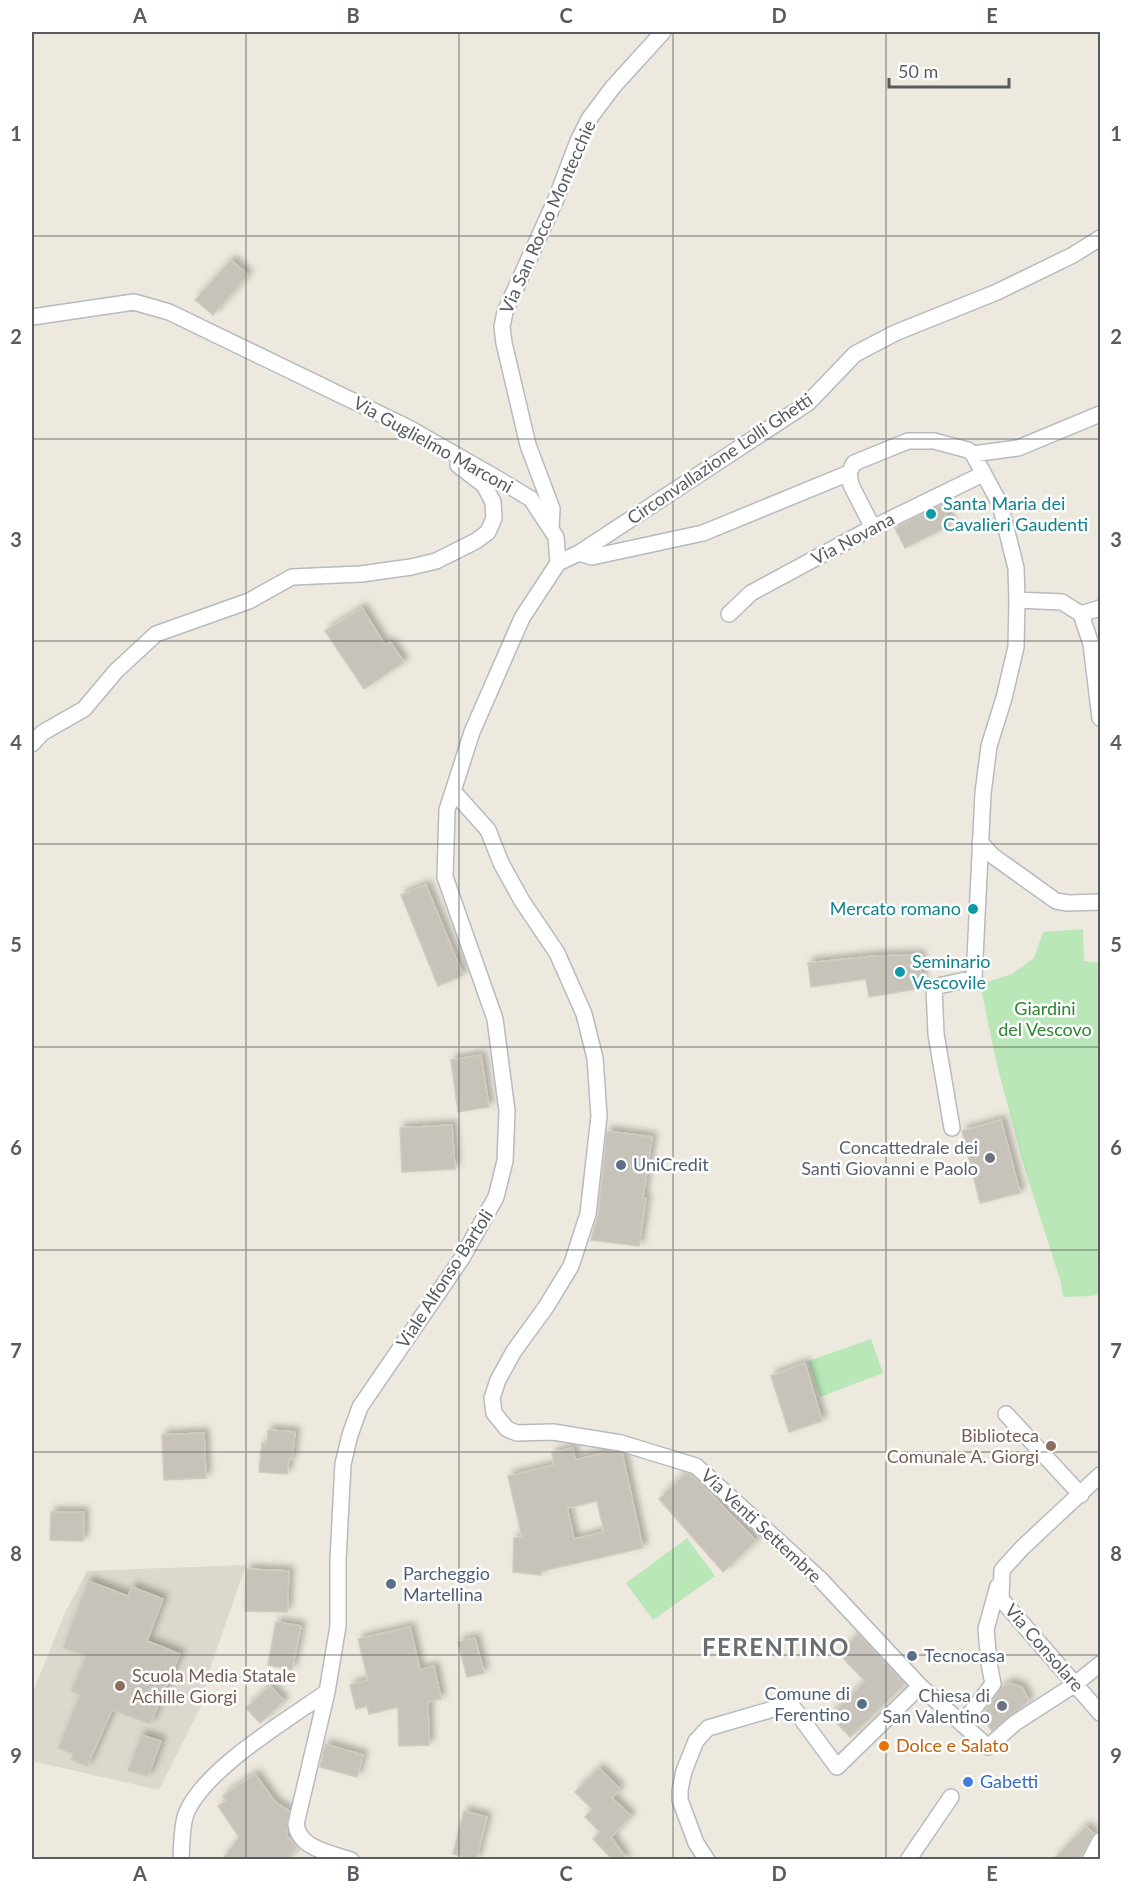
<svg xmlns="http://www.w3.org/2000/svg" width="1132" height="1891" font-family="Lato,sans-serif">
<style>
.education{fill:#dcd8cd}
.green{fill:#b9e7b8}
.building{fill:#c7c3bb;stroke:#d2cbbc;stroke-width:1.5;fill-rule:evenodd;filter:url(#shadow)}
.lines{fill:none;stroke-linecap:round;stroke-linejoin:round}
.street-casing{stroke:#b7babf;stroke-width:18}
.street{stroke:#fff;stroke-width:15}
.grid{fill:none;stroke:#585c61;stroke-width:1.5;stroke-opacity:0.55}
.culture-dot{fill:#0f9aa8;stroke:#fff;stroke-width:2}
.worship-dot{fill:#6b7280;stroke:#fff;stroke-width:2}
.service-dot{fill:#5c6f8a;stroke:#fff;stroke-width:2}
.education-dot{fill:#8d6e63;stroke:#fff;stroke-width:2}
.food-dot{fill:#e8710a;stroke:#fff;stroke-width:2}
.shop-dot{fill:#3f7fe0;stroke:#fff;stroke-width:2}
.labels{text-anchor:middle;stroke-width:5;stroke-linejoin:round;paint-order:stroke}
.street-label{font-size:18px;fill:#585c61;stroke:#fff}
.culture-label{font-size:18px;fill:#0d838f;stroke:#fff;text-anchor:start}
.park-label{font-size:18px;fill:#2d842e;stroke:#fff}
.worship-label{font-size:18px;fill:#5b616d;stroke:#fff;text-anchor:end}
.service-label{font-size:18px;fill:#4e5e75;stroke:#fff;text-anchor:start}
.education-label{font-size:18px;fill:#785e54;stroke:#fff;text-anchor:end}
.food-label{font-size:18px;fill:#c56008;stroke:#fff;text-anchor:start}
.shop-label{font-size:18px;fill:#366cbe;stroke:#fff;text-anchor:start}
.district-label{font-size:24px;font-weight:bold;letter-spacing:1.5px;fill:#696e73;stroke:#fff}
.neatline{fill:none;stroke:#585c61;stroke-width:2}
.grid-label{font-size:20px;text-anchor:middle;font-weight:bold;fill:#585c61}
</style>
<defs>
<filter id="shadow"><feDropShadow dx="4.5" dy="-4.5" stdDeviation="3" flood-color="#0004"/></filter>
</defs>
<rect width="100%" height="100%" fill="#ede9de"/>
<path class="education" d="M 246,1565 L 207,1677 L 202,1704 L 159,1790 L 32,1761 L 32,1694 L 65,1613 L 87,1571 Z"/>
<path class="green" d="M 1083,929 L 1084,961 L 1100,963 L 1100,1294 L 1092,1296 L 1063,1297 L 1061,1283 L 1022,1160 L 997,1065 L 980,984 L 1012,974 L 1034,958 L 1043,932 Z
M 871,1339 L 883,1373 L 820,1397 L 808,1361 Z
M 687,1538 L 715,1576 L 653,1620 L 626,1583 Z"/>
<path class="building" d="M 231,260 L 248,275 L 213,315 L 195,300 Z
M 941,505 L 951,525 L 905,548 L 895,528 Z
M 362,608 L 385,645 L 390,642 L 404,662 L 364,689 L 325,631 Z
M 426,885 L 463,975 L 438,986 L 401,895 Z
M 920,955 L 922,988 L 869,997 L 866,979 L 811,987 L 808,963 L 875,956 Z
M 481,1055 L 489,1107 L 458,1112 L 451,1060 Z
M 1001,1120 L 1020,1193 L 980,1203 L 962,1131 Z
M 452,1125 L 455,1169 L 402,1172 L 400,1128 Z
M 607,1131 L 652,1137 L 643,1198 L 646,1198 L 639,1246 L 591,1240 L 598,1215 Z
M 805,1363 L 822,1421 L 789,1432 L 771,1376 Z
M 268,1430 L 295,1432 L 292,1459 L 289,1458 L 287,1474 L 259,1472 L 262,1443 L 267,1443 Z
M 204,1433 L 206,1478 L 164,1480 L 162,1435 Z
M 573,1448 L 575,1460 L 612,1451 L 622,1453 L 643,1548 L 542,1571 L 541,1575 L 513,1572 L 514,1538 L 522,1537 L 508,1476 L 554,1465 L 552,1453 ZM 597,1501 L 604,1532 L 574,1539 L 567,1508 Z
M 686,1473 L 691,1475 L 699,1482 L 756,1541 L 723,1572 L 659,1499 Z
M 51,1512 L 84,1512 L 83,1541 L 50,1540 Z
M 246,1569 L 289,1571 L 287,1612 L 245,1611 Z
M 88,1581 L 128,1596 L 132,1587 L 163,1599 L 147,1641 L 180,1654 L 150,1724 L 112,1710 L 87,1766 L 71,1760 L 73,1754 L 58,1748 L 80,1695 L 71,1691 L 86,1656 L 63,1648 Z
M 276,1622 L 301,1626 L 292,1670 L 268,1665 Z
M 410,1627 L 420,1670 L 434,1666 L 441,1699 L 428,1702 L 429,1745 L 399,1746 L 398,1707 L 369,1714 L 367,1706 L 356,1709 L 350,1685 L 368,1680 L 358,1639 Z
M 858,1634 L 905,1684 L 850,1737 L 830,1716 L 865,1681 L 839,1654 Z
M 475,1638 L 484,1673 L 467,1677 L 458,1642 Z
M 1010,1683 L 1022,1687 L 1029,1701 L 992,1731 L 981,1716 L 1002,1687 Z
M 270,1686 L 284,1701 L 260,1723 L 246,1708 Z
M 141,1735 L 161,1741 L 148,1776 L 128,1771 Z
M 325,1744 L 363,1755 L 357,1777 L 320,1767 Z
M 599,1768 L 620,1789 L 612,1798 L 631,1816 L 611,1837 L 627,1860 L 613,1860 L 593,1839 L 600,1832 L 585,1817 L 592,1809 L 575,1792 Z
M 255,1774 L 275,1802 L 289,1811 L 287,1836 L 297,1847 L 287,1860 L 222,1860 L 239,1837 L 218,1806 L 226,1801 L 223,1796 Z
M 464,1811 L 487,1817 L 476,1860 L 453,1854 Z
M 1086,1826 L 1094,1834 L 1081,1856 L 1078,1860 L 1053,1860 Z"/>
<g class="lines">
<g class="street-casing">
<path id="street" d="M 32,317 L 134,302 L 169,312 L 409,428 L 493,476 L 531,499 L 556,537 L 558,563 L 522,618 L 472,732 L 447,810 L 445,877 L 495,1019 L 507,1111 L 505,1161 L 496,1197 L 462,1258 L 360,1407 L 350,1435 L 343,1464 L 338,1560 L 338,1626 L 327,1692 L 296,1824 C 299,1849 331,1853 351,1860
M 973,454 L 1018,448 L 1100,414
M 873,528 L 851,485 L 849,473 L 854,463 L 908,441 L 934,441 L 968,450 L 973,454 L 1000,504 L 1016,568 L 1017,600 L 1062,602 L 1081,614 L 1091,644 L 1100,718
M 551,529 L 552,509 L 528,445 L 504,343 L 502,327 L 505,312 L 556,199 L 578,141 L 589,119 L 613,87 L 663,32
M 579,553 L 592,557 L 703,533 L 849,473
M 558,563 L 579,553 L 808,403 L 855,354 L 895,333 L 997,292 L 1073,255 L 1100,238
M 729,614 L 751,593 L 866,531 L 983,474
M 1081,614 L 1100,608
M 32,744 L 42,733 L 84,709 L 116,671 L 156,634 L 249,601 L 292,577 L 361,574 L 411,567 L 436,561 L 476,541 L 488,532 L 494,518 L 493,502 L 484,485 L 458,465
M 453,791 L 488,830 L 501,863 L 522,901 L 557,953 L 584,1014 L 595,1058 L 599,1116 L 588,1214 L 571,1266 L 546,1307 L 514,1351 L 498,1380 L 492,1398 L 494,1413 L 507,1429 L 517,1433 L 553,1432 L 621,1443 L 696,1466 L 820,1579 L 920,1686 L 988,1747 L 1015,1723 L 1074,1685 L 1100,1664
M 980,842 L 993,856 L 1056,901 L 1068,903 L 1100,902
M 952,1128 L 936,1034 L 934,987 L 974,978 L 983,793 L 989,746 L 1004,698 L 1016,647 L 1017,600
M 1006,1414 L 1081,1495
M 1100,1475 L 1022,1548 L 1002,1570 L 1001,1599 L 1100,1713
M 962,1724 L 993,1684 L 989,1663 L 986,1629 L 998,1586
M 181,1860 C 182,1845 181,1828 186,1814 C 203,1770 287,1720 327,1692
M 707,1860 L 696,1843 L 680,1800 L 680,1790 L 684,1771 L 696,1741 L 708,1728 L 780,1707 L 792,1706 L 837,1767 L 920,1686
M 908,1860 L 951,1797
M 1090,1860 L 1100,1841"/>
</g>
<use href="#street" class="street"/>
</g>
<path class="grid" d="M 246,32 L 246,1860M 459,32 L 459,1860M 673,32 L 673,1860M 886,32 L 886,1860M 32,236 L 1100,236M 32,439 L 1100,439M 32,641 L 1100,641M 32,844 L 1100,844M 32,1047 L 1100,1047M 32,1250 L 1100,1250M 32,1452 L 1100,1452M 32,1655 L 1100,1655"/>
<g class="culture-dot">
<circle cx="931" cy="514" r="6"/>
<circle cx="973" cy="909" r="6"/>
<circle cx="900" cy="972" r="6"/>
</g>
<g class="worship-dot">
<circle cx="990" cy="1158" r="6"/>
<circle cx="1002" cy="1706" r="6"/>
</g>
<g class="service-dot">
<circle cx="621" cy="1165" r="6"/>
<circle cx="391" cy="1584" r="6"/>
<circle cx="912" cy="1656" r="6"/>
<circle cx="862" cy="1704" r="6"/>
</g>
<g class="education-dot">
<circle cx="1051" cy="1446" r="6"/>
<circle cx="120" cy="1686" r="6"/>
</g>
<circle class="food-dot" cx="884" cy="1746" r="6"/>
<circle class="shop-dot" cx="968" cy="1782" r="6"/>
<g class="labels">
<g class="street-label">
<text transform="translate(548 217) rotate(-66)" y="6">Via San Rocco Montecchie</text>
<text transform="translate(433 445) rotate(29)" y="6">Via Guglielmo Marconi</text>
<text transform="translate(720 459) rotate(-34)" y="6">Circonvallazione Lolli Ghetti</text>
<text transform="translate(853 539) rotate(-28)" y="6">Via Novana</text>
<text transform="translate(445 1279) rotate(-57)" y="6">Viale Alfonso Bartoli</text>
<text transform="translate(761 1526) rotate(43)" y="6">Via Venti Settembre</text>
<text transform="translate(1044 1648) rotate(49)" y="6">Via Consolare</text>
</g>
<g class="culture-label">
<text x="943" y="510">Santa Maria dei<tspan x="943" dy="21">Cavalieri Gaudenti</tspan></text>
<text x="961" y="915" text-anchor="end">Mercato romano</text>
<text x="912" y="968">Seminario<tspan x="912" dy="21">Vescovile</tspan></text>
</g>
<g class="park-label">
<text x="1045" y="1015">Giardini<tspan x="1045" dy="21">del Vescovo</tspan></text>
</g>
<g class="worship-label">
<text x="978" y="1154">Concattedrale dei<tspan x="978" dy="21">Santi Giovanni e Paolo</tspan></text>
<text x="990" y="1702">Chiesa di<tspan x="990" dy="21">San Valentino</tspan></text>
</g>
<g class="service-label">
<text x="633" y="1171">UniCredit</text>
<text x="403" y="1580">Parcheggio<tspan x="403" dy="21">Martellina</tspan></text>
<text x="924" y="1662">Tecnocasa</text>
<text x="850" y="1700" text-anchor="end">Comune di<tspan x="850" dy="21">Ferentino</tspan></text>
</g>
<g class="education-label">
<text x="1039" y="1442">Biblioteca<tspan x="1039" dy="21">Comunale A. Giorgi</tspan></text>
<text x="132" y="1682" text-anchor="start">Scuola Media Statale<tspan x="132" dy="21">Achille Giorgi</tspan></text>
</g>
<g class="food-label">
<text x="896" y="1752">Dolce e Salato</text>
</g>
<g class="shop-label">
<text x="980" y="1788">Gabetti</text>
</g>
<g class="district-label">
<text x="776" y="1656">FERENTINO</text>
</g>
</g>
<rect width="1132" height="1891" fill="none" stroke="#ffffff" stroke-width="66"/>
<path d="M889 78v9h120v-9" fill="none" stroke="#585c61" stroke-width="3"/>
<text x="898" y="78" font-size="18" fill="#585c61" stroke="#ffffff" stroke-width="4.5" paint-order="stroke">50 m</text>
<rect x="33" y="33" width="1066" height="1825" class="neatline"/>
<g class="grid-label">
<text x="140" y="23">A</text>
<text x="353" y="23">B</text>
<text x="566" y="23">C</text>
<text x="779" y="23">D</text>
<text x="992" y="23">E</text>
<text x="16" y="141">1</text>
<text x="1116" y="141">1</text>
<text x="16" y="344">2</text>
<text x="1116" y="344">2</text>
<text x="16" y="547">3</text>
<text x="1116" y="547">3</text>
<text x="16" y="750">4</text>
<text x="1116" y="750">4</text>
<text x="16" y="952">5</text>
<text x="1116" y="952">5</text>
<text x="16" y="1155">6</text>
<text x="1116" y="1155">6</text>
<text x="16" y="1358">7</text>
<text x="1116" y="1358">7</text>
<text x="16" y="1561">8</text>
<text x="1116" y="1561">8</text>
<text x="16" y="1763">9</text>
<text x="1116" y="1763">9</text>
<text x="140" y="1881">A</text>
<text x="353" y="1881">B</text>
<text x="566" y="1881">C</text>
<text x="779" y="1881">D</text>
<text x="992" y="1881">E</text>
</g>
</svg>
